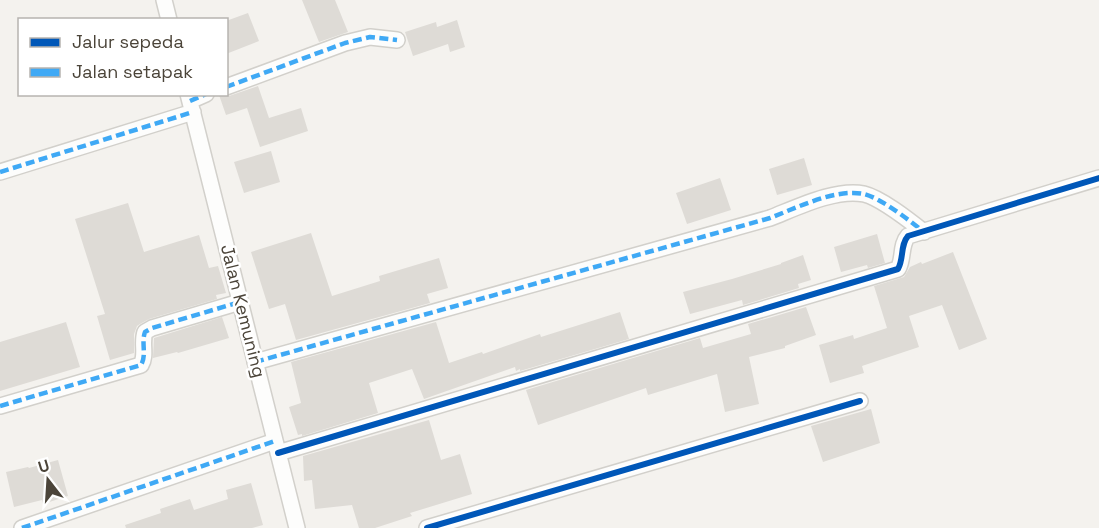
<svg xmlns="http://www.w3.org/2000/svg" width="1099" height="528" font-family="'Space Grotesk',sans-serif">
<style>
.building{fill:#dedbd6}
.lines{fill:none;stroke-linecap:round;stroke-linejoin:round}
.minor-casing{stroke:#d2d0cb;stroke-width:18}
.minor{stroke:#fdfdfc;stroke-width:15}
.quiet{stroke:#3fa9f5;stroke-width:4.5;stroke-dasharray:9 4.5;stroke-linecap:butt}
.cycleway-casing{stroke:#fff;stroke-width:10}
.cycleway{stroke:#0057b8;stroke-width:6}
.labels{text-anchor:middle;stroke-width:5;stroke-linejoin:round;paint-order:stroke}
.street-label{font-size:18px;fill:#4b4439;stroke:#fff}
</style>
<rect width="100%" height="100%" fill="#f4f2ee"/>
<path class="building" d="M 302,0 L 335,0 L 348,32 L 319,42 Z
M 248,13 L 259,41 L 226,54 L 226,21 Z
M 457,20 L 465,47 L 450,52 L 448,44 L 413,56 L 405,32 L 436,22 L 437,27 Z
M 258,86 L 269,118 L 301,108 L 308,131 L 260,147 L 247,108 L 226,115 L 219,95 L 229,96 Z
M 271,151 L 280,182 L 244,193 L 234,162 Z
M 804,158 L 812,185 L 777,195 L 769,169 Z
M 720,178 L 731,210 L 687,224 L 676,193 Z
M 128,203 L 144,252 L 199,235 L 209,268 L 218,266 L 226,293 L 216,295 L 217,299 L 149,319 L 140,324 L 137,326 L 134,334 L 134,353 L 110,360 L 97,316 L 105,314 L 75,219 Z
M 311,233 L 332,296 L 380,281 L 379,276 L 439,258 L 448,288 L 427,294 L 430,303 L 296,340 L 285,304 L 269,309 L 251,252 Z
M 877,234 L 885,263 L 868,268 L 867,265 L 841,272 L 834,247 Z
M 953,252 L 987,339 L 959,350 L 942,305 L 909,316 L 919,347 L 862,366 L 864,373 L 830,383 L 819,345 L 853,335 L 854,339 L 887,328 L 874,286 L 904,277 L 910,267 L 921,262 L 922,264 Z
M 803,255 L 811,280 L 798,284 L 799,288 L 743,305 L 742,300 L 690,314 L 683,292 L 732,279 L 781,264 L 781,263 Z
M 806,307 L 816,335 L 785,346 L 785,348 L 749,357 L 759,404 L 725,412 L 717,374 L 648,395 L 646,388 L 538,425 L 526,390 L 700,338 L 703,348 L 751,334 L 748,324 Z
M 620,312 L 629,339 L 520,371 L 520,369 L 516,371 L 515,367 L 424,399 L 412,369 L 369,383 L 378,413 L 302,436 L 302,434 L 298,435 L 289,407 L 301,403 L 291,362 L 436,322 L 449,363 L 482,352 L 483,354 L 540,334 L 541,337 Z
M 222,317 L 229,338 L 178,353 L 177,352 L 153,358 L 154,338 Z
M 66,322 L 80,367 L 0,391 L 0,342 Z
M 871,409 L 880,443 L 823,462 L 811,426 Z
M 429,420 L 441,460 L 460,454 L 472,494 L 410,513 L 412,516 L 375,528 L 359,528 L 352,505 L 315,509 L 312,480 L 304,481 L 303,456 Z
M 58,460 L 68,496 L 43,504 L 42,500 L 14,507 L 6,472 L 28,467 L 29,468 Z
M 251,483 L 263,525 L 252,528 L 126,528 L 125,525 L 161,513 L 160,509 L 190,499 L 194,510 L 228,499 L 226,490 Z"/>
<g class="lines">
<g class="minor-casing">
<path id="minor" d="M 164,0 L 169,20
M 226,87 L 345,43 L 370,37 L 397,40
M 188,94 L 297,528
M 190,101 L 206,94
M 0,172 L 193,112
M 255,362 L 770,218 C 796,208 836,188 864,194 C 881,198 910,221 924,232
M 0,406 L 141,365 C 147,355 141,343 145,332 L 152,328 L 240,302
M 278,453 L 898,269 C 904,259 900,245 908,236 L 1099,178
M 22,528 L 275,441
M 427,528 L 860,401"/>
</g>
<use href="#minor" class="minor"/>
<path class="quiet" d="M 226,87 L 345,43 L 370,37 L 397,40
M 190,101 L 206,94
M 0,172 L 193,112
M 255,362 L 770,218 C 796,208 836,188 864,194 C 881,198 910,221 924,232
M 0,406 L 141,365 C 147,355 141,343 145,332 L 152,328 L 240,302
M 22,528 L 275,441"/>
<g class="cycleway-casing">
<path id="cycleway" d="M 278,453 L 898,269 C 904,259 900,245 908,236 L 1099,178
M 427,528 L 860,401"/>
</g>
<use href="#cycleway" class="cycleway"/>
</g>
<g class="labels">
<g class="street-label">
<text transform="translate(243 311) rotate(76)" y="6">Jalan Kemuning</text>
</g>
</g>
<rect x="18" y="18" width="210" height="78" fill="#ffffff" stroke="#b7b4b0" stroke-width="1.5"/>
<rect x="30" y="38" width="30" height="9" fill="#0057b8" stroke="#b7b4b0" stroke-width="1.5"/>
<text x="72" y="48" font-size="18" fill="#4b4439">Jalur sepeda</text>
<rect x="30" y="68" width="30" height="9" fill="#3fa9f5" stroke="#b7b4b0" stroke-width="1.5"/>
<text x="72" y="78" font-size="18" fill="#4b4439">Jalan setapak</text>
<g transform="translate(48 480) rotate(343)" stroke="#ffffff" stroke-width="4.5" paint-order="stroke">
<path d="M0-4.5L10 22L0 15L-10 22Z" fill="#4b4439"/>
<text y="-9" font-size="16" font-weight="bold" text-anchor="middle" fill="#4b4439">U</text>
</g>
</svg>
